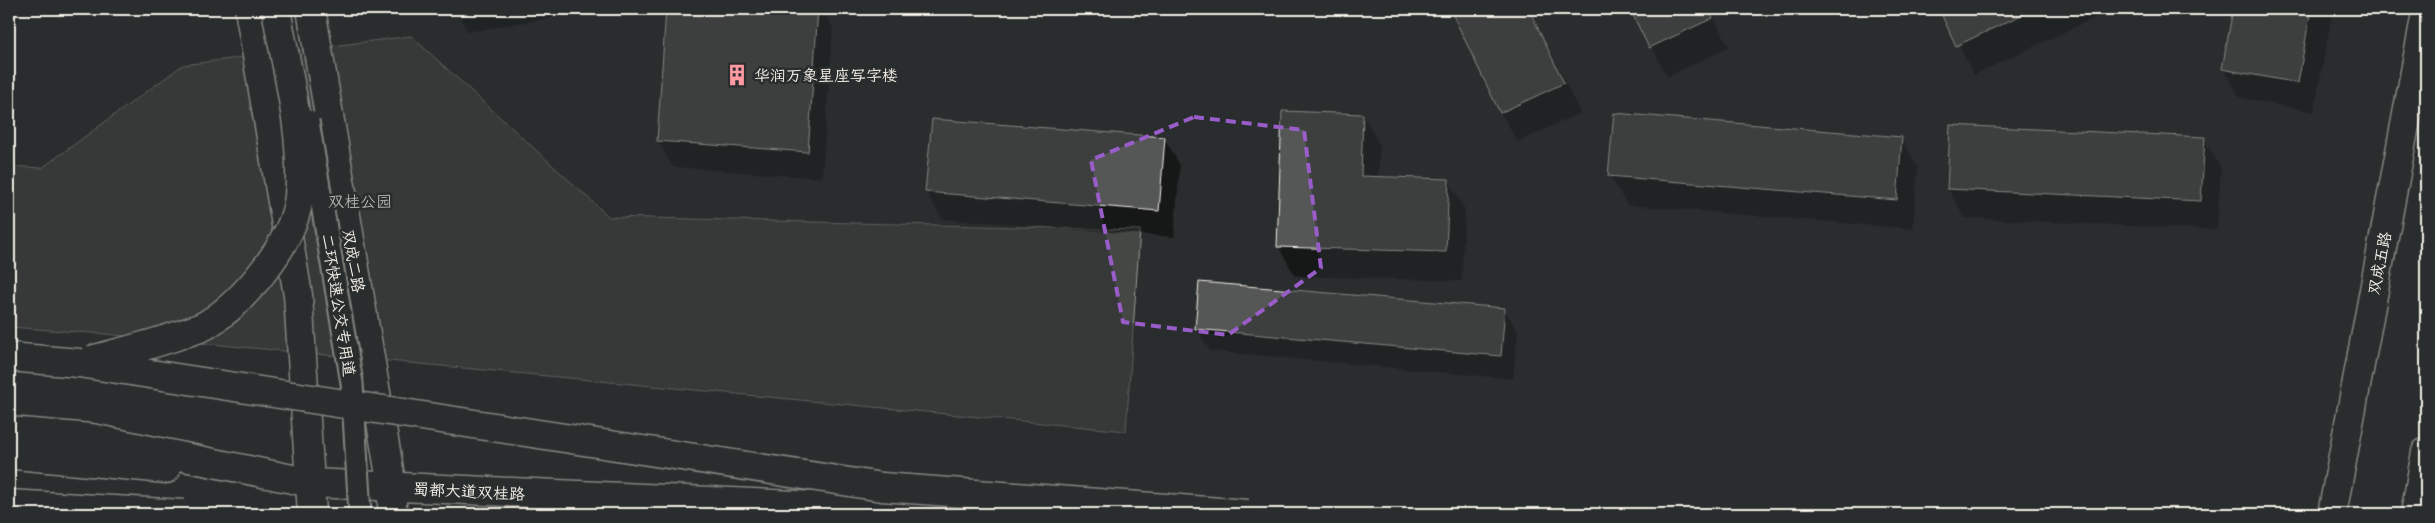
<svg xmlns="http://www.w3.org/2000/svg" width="2435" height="523" font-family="Mynerve,'LXGW WenKai TC',sans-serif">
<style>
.green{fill:#444645;stroke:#9c9c96}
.shadow{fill:#0007}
.building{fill:#555756;stroke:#f4f1e8}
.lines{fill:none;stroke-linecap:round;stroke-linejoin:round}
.minor-casing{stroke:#f4f1e8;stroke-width:31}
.tertiary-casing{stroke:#f4f1e8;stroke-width:31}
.primary-casing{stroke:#f4f1e8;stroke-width:31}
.trunk-casing{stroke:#f4f1e8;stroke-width:31}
.minor{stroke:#2a2d2e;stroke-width:28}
.tertiary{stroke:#2a2d2e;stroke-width:28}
.primary{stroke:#2a2d2e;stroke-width:28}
.trunk{stroke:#2a2d2e;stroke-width:28}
.service-bridge-casing{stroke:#f4f1e8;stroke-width:25;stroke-linecap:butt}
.trunk-bridge-casing{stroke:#f4f1e8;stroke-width:31;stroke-linecap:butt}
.service-bridge{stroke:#2a2d2e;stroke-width:21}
.trunk-bridge{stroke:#2a2d2e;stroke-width:28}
.marked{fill:none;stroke:#995dc9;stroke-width:4;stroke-dasharray:10 6;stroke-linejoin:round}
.labels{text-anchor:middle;stroke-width:5;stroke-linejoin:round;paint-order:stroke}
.poi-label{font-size:16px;fill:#f4f1e8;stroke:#2a2d2e;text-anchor:start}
.park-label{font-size:16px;fill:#b6b5af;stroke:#2a2d2e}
.street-label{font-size:16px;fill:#f4f1e8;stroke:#2a2d2e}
</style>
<rect width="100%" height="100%" fill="#2a2d2e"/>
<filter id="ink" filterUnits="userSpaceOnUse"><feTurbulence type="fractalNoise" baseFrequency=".02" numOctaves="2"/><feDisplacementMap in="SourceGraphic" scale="10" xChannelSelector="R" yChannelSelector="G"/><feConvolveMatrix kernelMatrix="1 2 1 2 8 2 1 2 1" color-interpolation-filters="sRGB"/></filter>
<g filter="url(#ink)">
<path class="green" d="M 411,36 L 609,217 L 1140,230 L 1126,431 L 105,334 L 9,327 L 9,166 L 42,168 L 183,65 Z"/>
<path class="shadow" d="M 455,9 L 603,9 L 468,32 Z
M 667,9 L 822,9 L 833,27 L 822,178 L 673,167 L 658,141 Z
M 1452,9 L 1530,9 L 1580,113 L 1518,142 L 1501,113 Z
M 1632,9 L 1710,9 L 1729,47 L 1667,77 Z
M 1940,9 L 2113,9 L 1974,75 Z
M 2234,9 L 2333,9 L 2314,112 L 2240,98 L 2223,69 Z
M 1363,115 L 1380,145 L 1378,178 L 1448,180 L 1465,210 L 1462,281 L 1295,276 L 1278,246 Z
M 933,120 L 1164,138 L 1180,165 L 1174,237 L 942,219 L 926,192 Z
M 1901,138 L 1918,167 L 1913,229 L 1627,205 L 1610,176 Z
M 2204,139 L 2221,168 L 2217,230 L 1965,218 L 1948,189 Z
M 1504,309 L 1518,332 L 1513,379 L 1210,351 L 1196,328 Z"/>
<path class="building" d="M 666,9 L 818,9 L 808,152 L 657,141 Z
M 1450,9 L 1529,9 L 1564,83 L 1500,113 Z
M 1630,9 L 1708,9 L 1713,18 L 1649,48 Z
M 1939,9 L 2034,9 L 1956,46 Z
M 2233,9 L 2311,9 L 2298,83 L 2222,69 Z
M 1282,111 L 1363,114 L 1361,176 L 1449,179 L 1446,252 L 1277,247 Z
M 1614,113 L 1902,137 L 1897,200 L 1608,176 Z
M 932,119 L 1165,137 L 1159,211 L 925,192 Z
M 1950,125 L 2205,137 L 2201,201 L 1947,189 Z
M 1199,282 L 1505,308 L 1501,356 L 1195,329 Z"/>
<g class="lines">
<g class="minor-casing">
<path id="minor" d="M 249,9 L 298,295 L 312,514
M 311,9 L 392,487 L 392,514"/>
</g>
<g class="tertiary-casing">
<path id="tertiary" d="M 2332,514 L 2426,13
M 2415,514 L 2426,452"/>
</g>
<g class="primary-casing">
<path id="primary" d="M 9,431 L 91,438 L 312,483 L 994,514
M 15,455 L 166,469"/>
</g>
<g class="trunk-casing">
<path id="trunk" d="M 9,454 L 15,455"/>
</g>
<use href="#minor" class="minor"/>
<use href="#tertiary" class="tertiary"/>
<use href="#primary" class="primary"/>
<use href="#trunk" class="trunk"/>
<g class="service-bridge-casing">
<path id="service-bridge" d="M 308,121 L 352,383 L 360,514"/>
</g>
<g class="trunk-bridge-casing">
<path id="trunk-bridge" d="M 9,357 L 79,363 L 882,487 L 1248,514
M 91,360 C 121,352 152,345 182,334 C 190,331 199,329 206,325 C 244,302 295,241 299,196 C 305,136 286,68 276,9
M 9,504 L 184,514"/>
</g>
<use href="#service-bridge" class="service-bridge"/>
<use href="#trunk-bridge" class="trunk-bridge"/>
</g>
</g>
<path d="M0 0H2435V523H0ZM 1194,117 L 1304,130 L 1321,268 L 1228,335 L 1123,322 L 1091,160 Z" fill="#2a2d2e" fill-opacity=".55" fill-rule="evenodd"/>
<path class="marked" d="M 1194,117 L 1304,130 L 1321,268 L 1228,335 L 1123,322 L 1091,160 Z"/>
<defs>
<g id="building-bare" transform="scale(1.725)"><path d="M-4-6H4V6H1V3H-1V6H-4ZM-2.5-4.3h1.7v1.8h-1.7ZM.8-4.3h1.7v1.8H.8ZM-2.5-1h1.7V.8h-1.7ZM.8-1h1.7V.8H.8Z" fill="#ff9aa2" stroke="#2a2d2e" stroke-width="2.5" paint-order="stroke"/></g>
</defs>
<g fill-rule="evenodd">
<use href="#building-bare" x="737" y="75"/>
</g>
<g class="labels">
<g class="poi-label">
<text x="754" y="81">华润万象星座写字楼</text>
</g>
<g class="park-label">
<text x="360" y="207">双桂公园</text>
</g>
<g class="street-label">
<text transform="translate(354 261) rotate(80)" y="6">双成二路</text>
<text transform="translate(2379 263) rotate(-79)" y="6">双成五路</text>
<text transform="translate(339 305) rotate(81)" y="6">二环快速公交专用道</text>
<text transform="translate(469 491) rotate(3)" y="6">蜀都大道双桂路</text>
</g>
</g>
<rect width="2435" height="523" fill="none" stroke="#2a2d2e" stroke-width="30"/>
<rect x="15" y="15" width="2405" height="493" fill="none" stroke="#f4f1e8" stroke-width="2" filter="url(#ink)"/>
</svg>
